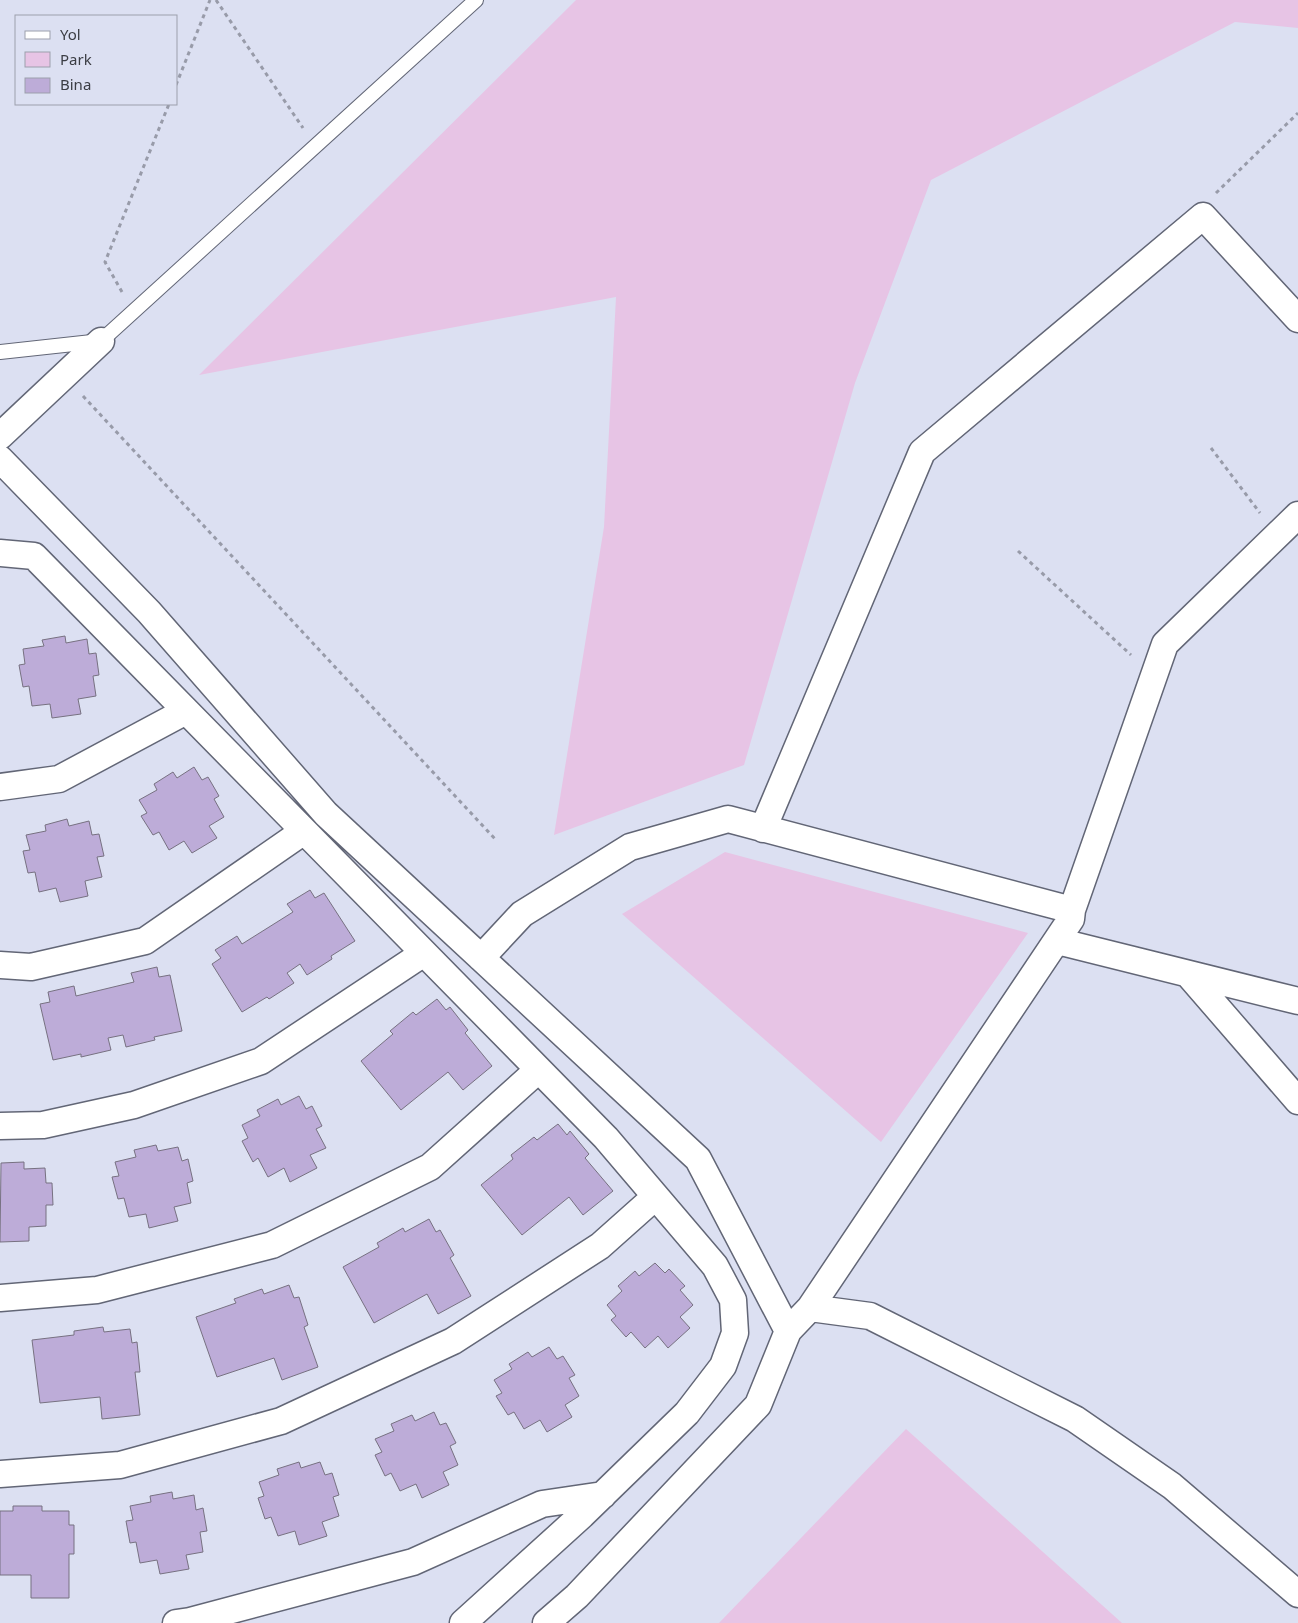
<svg xmlns="http://www.w3.org/2000/svg" width="1298" height="1623" font-family="'Noto Sans',sans-serif">
<style>
.green{fill:#e7c4e5}
.building{fill:#bdacd8;stroke:#777181}
.lines{fill:none;stroke-linecap:round;stroke-linejoin:round}
.service-casing{stroke:#626676;stroke-width:16}
.minor-casing{stroke:#626676;stroke-width:29}
.path{stroke:#989ba9;stroke-width:3;stroke-dasharray:4 4;stroke-linecap:butt}
.service{stroke:#fff;stroke-width:14}
.minor{stroke:#fff;stroke-width:26}
</style>
<rect width="100%" height="100%" fill="#dce0f2"/>
<path class="green" d="M 576,0 L 1298,0 L 1298,28 L 1235,22 L 931,180 L 855,383 L 744,765 L 554,835 L 604,527 L 616,297 L 199,375 Z
M 725,852 L 1028,933 L 881,1142 L 622,914 Z
M 906,1429 L 1122,1623 L 719,1623 Z"/>
<path class="building" d="M 65,636 L 66,643 L 87,639 L 89,654 L 96,653 L 99,675 L 93,676 L 96,696 L 78,699 L 81,714 L 52,718 L 50,704 L 32,706 L 29,686 L 23,687 L 19,665 L 25,664 L 23,649 L 44,646 L 42,640 Z
M 194,767 L 202,780 L 208,777 L 219,796 L 214,799 L 224,817 L 209,826 L 217,838 L 192,853 L 184,841 L 169,850 L 159,832 L 153,835 L 141,816 L 147,813 L 139,800 L 157,790 L 154,784 L 173,772 L 177,778 Z
M 67,819 L 69,826 L 89,821 L 92,835 L 99,834 L 104,856 L 97,857 L 102,877 L 85,881 L 88,896 L 60,902 L 56,888 L 39,892 L 35,872 L 28,873 L 23,851 L 30,850 L 26,835 L 46,831 L 45,825 Z
M 310,890 L 315,898 L 324,893 L 355,941 L 331,956 L 332,959 L 307,975 L 300,964 L 287,973 L 294,983 L 269,999 L 267,997 L 242,1012 L 212,964 L 221,958 L 215,950 L 237,936 L 242,944 L 293,912 L 287,904 Z
M 157,967 L 159,977 L 170,975 L 182,1031 L 154,1037 L 155,1040 L 126,1047 L 123,1035 L 108,1038 L 111,1050 L 81,1057 L 81,1054 L 53,1060 L 40,1004 L 50,1002 L 48,992 L 74,986 L 76,996 L 134,982 L 131,973 Z
M 437,999 L 446,1010 L 450,1007 L 468,1030 L 465,1033 L 492,1066 L 463,1090 L 448,1072 L 401,1110 L 361,1061 L 393,1034 L 390,1031 L 413,1012 L 416,1015 Z
M 299,1096 L 306,1109 L 312,1106 L 322,1126 L 316,1129 L 326,1148 L 310,1155 L 317,1168 L 290,1182 L 284,1168 L 268,1177 L 258,1158 L 253,1162 L 242,1141 L 248,1138 L 242,1125 L 260,1116 L 257,1110 L 278,1099 L 281,1105 Z
M 558,1124 L 567,1135 L 570,1131 L 589,1154 L 585,1158 L 613,1191 L 583,1215 L 569,1197 L 522,1235 L 481,1185 L 513,1159 L 511,1155 L 534,1137 L 537,1140 Z
M 156,1145 L 158,1151 L 178,1147 L 182,1161 L 188,1159 L 193,1181 L 187,1183 L 191,1203 L 174,1207 L 178,1221 L 149,1228 L 146,1214 L 129,1217 L 124,1198 L 118,1199 L 112,1177 L 119,1176 L 115,1162 L 136,1157 L 134,1150 Z
M 24,1162 L 24,1169 L 45,1168 L 46,1183 L 52,1183 L 53,1205 L 46,1205 L 46,1226 L 29,1227 L 29,1241 L 0,1242 L 1,1163 Z
M 429,1219 L 436,1232 L 440,1230 L 454,1255 L 450,1258 L 471,1296 L 438,1314 L 427,1294 L 374,1323 L 343,1267 L 379,1247 L 377,1243 L 403,1228 L 405,1232 Z
M 655,1263 L 665,1273 L 669,1269 L 685,1286 L 680,1290 L 693,1305 L 680,1317 L 690,1328 L 668,1348 L 658,1336 L 645,1348 L 631,1332 L 626,1337 L 611,1320 L 616,1316 L 607,1305 L 622,1291 L 618,1286 L 635,1271 L 639,1276 Z
M 289,1285 L 294,1298 L 299,1297 L 308,1325 L 304,1327 L 318,1367 L 282,1380 L 274,1358 L 217,1377 L 196,1317 L 236,1303 L 234,1299 L 262,1289 L 264,1294 Z
M 103,1327 L 104,1332 L 130,1329 L 132,1343 L 137,1342 L 140,1372 L 135,1372 L 140,1415 L 102,1419 L 100,1397 L 40,1403 L 32,1340 L 74,1335 L 74,1331 Z
M 549,1347 L 557,1359 L 563,1356 L 575,1375 L 569,1378 L 579,1396 L 565,1405 L 572,1417 L 547,1432 L 540,1420 L 524,1429 L 514,1412 L 508,1415 L 496,1396 L 502,1393 L 494,1380 L 512,1369 L 509,1364 L 528,1352 L 532,1357 Z
M 434,1412 L 440,1425 L 446,1423 L 456,1443 L 450,1446 L 458,1465 L 443,1472 L 449,1485 L 422,1498 L 416,1484 L 400,1491 L 391,1473 L 385,1476 L 375,1455 L 382,1452 L 375,1439 L 394,1431 L 391,1424 L 412,1415 L 415,1421 Z
M 299,1462 L 301,1468 L 320,1462 L 325,1475 L 332,1473 L 339,1495 L 333,1497 L 339,1516 L 322,1522 L 327,1536 L 299,1545 L 295,1531 L 278,1536 L 271,1517 L 265,1519 L 258,1498 L 264,1496 L 259,1482 L 279,1475 L 277,1469 Z
M 172,1492 L 173,1499 L 194,1495 L 196,1510 L 203,1508 L 207,1531 L 200,1532 L 203,1552 L 186,1555 L 189,1569 L 160,1574 L 157,1560 L 140,1563 L 136,1542 L 130,1543 L 126,1521 L 133,1520 L 130,1506 L 151,1502 L 150,1496 Z
M 13,1506 L 42,1506 L 42,1511 L 69,1511 L 69,1525 L 74,1525 L 74,1554 L 69,1554 L 69,1598 L 31,1598 L 31,1575 L 0,1575 L 0,1511 L 13,1511 Z"/>
<g class="lines">
<g class="service-casing">
<path id="service" d="M 0,352 L 101,341 L 476,0"/>
</g>
<g class="minor-casing">
<path id="minor" d="M 0,436 L 101,341
M 0,459 L 149,612 L 326,814 L 698,1159 L 788,1331
M 0,553 L 34,556 L 606,1138 L 715,1266 L 733,1300 L 735,1333 L 723,1366 L 687,1413 L 582,1515 L 463,1623
M 0,787 L 59,779 L 186,711
M 763,829 L 922,452 L 1203,216 L 1298,319
M 1057,941 L 1298,1001
M 481,958 L 522,914 L 630,847 L 728,819 L 1072,910
M 0,965 L 31,967 L 145,941 L 304,831
M 1188,974 L 1298,1101
M 0,1126 L 43,1125 L 134,1105 L 261,1061 L 424,953
M 0,1298 L 97,1290 L 272,1245 L 430,1167 L 538,1070
M 810,1308 L 1071,919 L 1072,910 L 1165,644 L 1298,515
M 0,1474 L 120,1465 L 281,1421 L 453,1341 L 600,1246 L 655,1197
M 176,1623 L 190,1621 L 413,1562 L 542,1504 L 603,1495
M 546,1623 L 577,1596 L 758,1405 L 788,1331 L 810,1308 L 870,1316 L 1075,1419 L 1172,1486 L 1298,1594"/>
</g>
<path class="path" d="M 216,0 L 303,128
M 176,85 L 210,0
M 1216,193 L 1298,113
M 122,292 L 105,262 L 169,104
M 83,396 L 496,840
M 1211,448 L 1260,513
M 1018,551 L 1131,655"/>
<use href="#service" class="service"/>
<use href="#minor" class="minor"/>
</g>
<rect x="15" y="15" width="162" height="90" fill="#dce0f2" stroke="#9c9fac"/>
<rect x="25" y="31" width="25" height="8" fill="#ffffff" stroke="#9c9fac"/>
<text x="60" y="40" font-size="15" fill="#3b3d44">Yol</text>
<rect x="25" y="52" width="25" height="15" fill="#e7c4e5" stroke="#9c9fac"/>
<text x="60" y="65" font-size="15" fill="#3b3d44">Park</text>
<rect x="25" y="78" width="25" height="15" fill="#bdacd8" stroke="#9c9fac"/>
<text x="60" y="90" font-size="15" fill="#3b3d44">Bina</text>
</svg>
